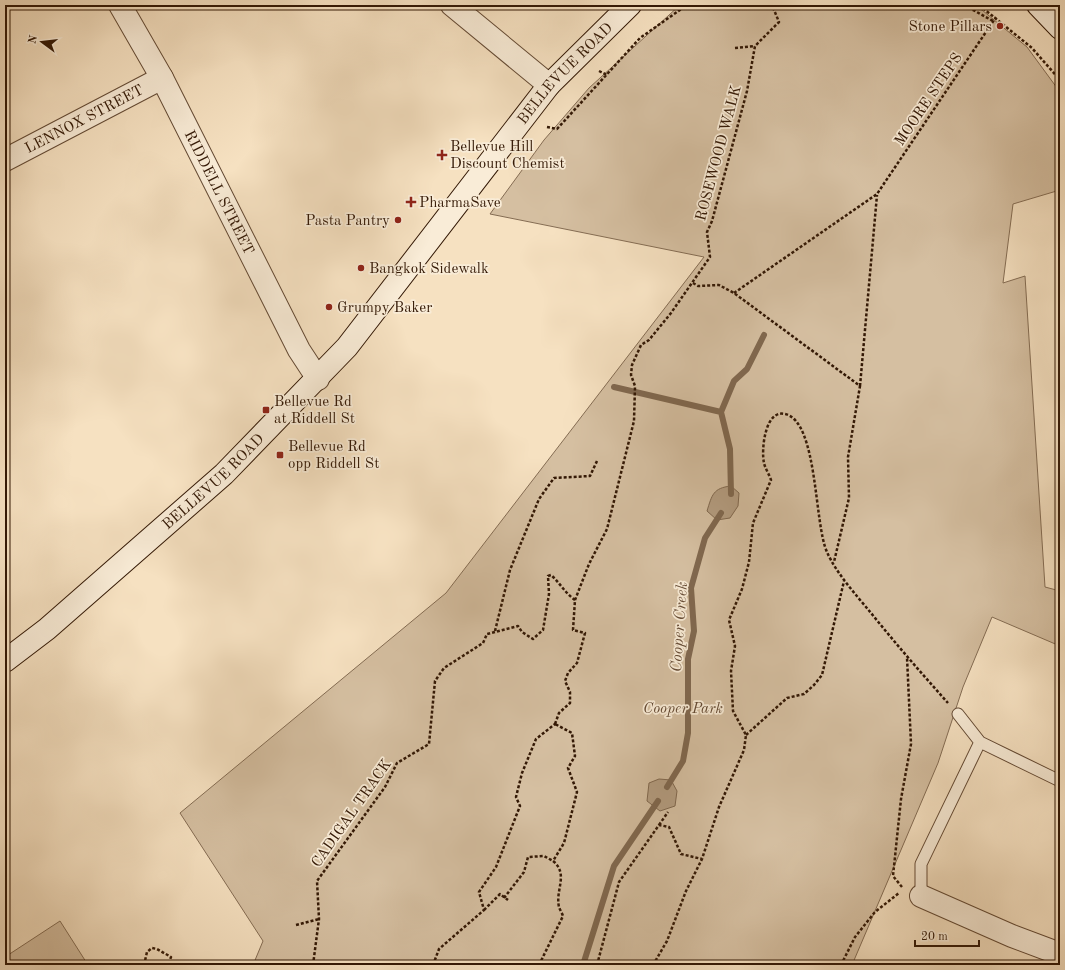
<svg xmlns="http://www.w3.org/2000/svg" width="1065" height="970" font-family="'Old Standard TT',serif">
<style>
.green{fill:#d5bfa1;stroke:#846c53}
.water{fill:#b49d81;stroke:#80684f}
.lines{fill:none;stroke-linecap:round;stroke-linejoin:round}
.stream{stroke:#80684f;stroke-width:6}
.lane-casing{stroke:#644a34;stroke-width:13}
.street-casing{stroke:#644a34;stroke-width:24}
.secondary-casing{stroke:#331805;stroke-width:24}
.path{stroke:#331805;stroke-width:2.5;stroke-dasharray:3 2;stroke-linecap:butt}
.lane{stroke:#f9ecd7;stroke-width:11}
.street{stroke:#f9ecd7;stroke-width:22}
.secondary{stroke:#f9ecd7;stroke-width:22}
.poi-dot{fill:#8f2418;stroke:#f9ecd7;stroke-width:1.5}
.labels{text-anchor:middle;stroke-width:3.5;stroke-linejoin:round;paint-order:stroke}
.poi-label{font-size:15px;fill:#331805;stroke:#f9ecd7;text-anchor:start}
.street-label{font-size:15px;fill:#331805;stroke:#f9ecd7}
.park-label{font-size:15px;font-style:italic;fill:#644a34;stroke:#f9ecd7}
.water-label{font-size:16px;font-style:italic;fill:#674d37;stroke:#f9ecd7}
</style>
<rect width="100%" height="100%" fill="#f6e1c1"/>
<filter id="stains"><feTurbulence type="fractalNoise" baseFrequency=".005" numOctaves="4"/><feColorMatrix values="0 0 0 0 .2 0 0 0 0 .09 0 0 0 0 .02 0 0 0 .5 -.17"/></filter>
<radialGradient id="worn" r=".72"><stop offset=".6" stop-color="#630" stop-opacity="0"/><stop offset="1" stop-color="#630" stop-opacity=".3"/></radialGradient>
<path class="green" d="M 680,5 L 968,5 L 982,10 L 1027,47 L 1060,92 L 1060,190 L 1013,204 L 1003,283 L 1025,276 L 1045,587 L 1060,591 L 1060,646 L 992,617 L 963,687 L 938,763 L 852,965 L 253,965 L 263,941 L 180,813 L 446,593 L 704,257 L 490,214 L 544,140 L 589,88 Z
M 60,921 L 88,965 L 5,965 L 5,957 Z"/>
<path class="water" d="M 731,486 L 739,493 L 738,506 L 730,518 L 717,520 L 707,511 C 712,495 713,488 731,486 Z
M 659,779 L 671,780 L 677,791 L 675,806 L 660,811 L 647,801 L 649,783 Z"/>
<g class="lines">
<path class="stream" d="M 614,387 L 721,412
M 731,494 L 730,449 L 721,412 L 734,381 L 747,369 L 764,335
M 667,787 L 683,761 L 688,733 L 688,659 L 694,631 L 691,588 L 705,538 L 721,513
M 583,965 L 614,866 L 658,801"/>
<g class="lane-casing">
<path id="lane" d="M 958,714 L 980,742 L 1060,781
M 921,896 L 921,864 L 980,742"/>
</g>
<g class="street-casing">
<g id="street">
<path id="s1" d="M 120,5 L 162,78 L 299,350 L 318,379"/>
<path d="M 452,5 L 549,85"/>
<path d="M 1055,21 L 1060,5"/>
<path id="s2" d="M 5,160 L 162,78"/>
<path d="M 921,896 L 1012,936 L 1060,954"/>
</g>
</g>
<g class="secondary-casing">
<g id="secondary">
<path d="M 1038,5 L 1060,28"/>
<path id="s3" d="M 5,661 L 47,629 L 224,474 L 347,347 L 549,85 L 630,5"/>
</g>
</g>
<path class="path" d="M 964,5 L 993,21
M 979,5 L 1032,48 L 1060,80
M 735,48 L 755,46
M 599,71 L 607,75
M 547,127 L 557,129 L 640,38 L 687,5
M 693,283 L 698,286 L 719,285 L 734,293 L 860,386 L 848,457 L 849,498 L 834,562
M 734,293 L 877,194 L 996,17
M 860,386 L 877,195
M 495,631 L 510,570 L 539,499 L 554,478 L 590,476 L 597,461
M 555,724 L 559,713 L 570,703 L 570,692 L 565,681 L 568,673 L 577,663 L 585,633 L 573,630 L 575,600 L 589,564 L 607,529 L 634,421 L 635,386 L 631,375 L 632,365 L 641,345 L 649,340 L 671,313 L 710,257 L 707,232 L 712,221 L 747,91 L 755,46 L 779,22 L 772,5
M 746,735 L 787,698 L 804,694 L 814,685 L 822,675 L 844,581
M 659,825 L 668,812
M 902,887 L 893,876 L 901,799 L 911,744 L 907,657
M 504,898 L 524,872 L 528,857 L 544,856 L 553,861
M 484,910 L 500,894 L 508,900
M 296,925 L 319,919
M 144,965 L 147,952 L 152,948 L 157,949 L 171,957 L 168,965
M 313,965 L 319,919 L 317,881 L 385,787 L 397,763 L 429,744 L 435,681 L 444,668 L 483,643 L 487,634 L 518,626 L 522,632 L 533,639 L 543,630 L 549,594 L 548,576 L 551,575 C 560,583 565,593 575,600
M 433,965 L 439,949 L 484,910 L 479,892 L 496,867 L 520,806 L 516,797 L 522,773 L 536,739 L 555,724
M 539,965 L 563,916 C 562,913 560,910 559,907 C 555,890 569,874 553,861 L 564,843 L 577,792 L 568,768 L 575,756 L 572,733 L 555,724
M 597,965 L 619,882 L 659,825 L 669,827 L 681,854 L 702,859
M 653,965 L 667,941 L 686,891 L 702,859 L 719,807 L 744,750 L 746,735 L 733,711 L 731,671 L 735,646 L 729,620 L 742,589 L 749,562 L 753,523 L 771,480 C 769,474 765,468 764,463 C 761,450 765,409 785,414 C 818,421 814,524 827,552 C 836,573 857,596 871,613 C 896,644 922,674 948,703
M 841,965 L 855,937 L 875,912 L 899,893"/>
<use href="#lane" class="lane"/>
<use href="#street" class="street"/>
<use href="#secondary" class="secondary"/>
</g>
<g class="poi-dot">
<circle cx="1000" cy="26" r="4"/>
<path d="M440 149h4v4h4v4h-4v4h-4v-4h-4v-4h4z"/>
<path d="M409 196h4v4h4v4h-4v4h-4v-4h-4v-4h4z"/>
<circle cx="398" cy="220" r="4"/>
<circle cx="361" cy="268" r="4"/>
<circle cx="329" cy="307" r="4"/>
<rect x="262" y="406" width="8" height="8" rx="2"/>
<rect x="276" y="451" width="8" height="8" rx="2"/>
</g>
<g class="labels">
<g class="poi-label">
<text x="992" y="31" text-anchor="end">Stone Pillars</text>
<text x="450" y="151">Bellevue Hill<tspan x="450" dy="17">Discount Chemist</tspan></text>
<text x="419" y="207">PharmaSave</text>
<text x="390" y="225" text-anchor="end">Pasta Pantry</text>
<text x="369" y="273">Bangkok Sidewalk</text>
<text x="337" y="312">Grumpy Baker</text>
<text x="274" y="406">Bellevue Rd<tspan x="274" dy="17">at Riddell St</tspan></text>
<text x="288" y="451">Bellevue Rd<tspan x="288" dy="17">opp Riddell St</tspan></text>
</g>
<g class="street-label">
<text dy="5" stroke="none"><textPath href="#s3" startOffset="815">BELLEVUE ROAD</textPath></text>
<text transform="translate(928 99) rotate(-56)" y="5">MOORE STEPS</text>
<text dy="5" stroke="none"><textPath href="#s2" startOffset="89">LENNOX STREET</textPath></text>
<text transform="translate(718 153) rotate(-75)" y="5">ROSEWOOD WALK</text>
<text dy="5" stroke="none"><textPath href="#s1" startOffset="212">RIDDELL STREET</textPath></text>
<text dy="5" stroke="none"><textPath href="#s3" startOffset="275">BELLEVUE ROAD</textPath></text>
<text transform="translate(351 813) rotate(-55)" y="5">CADIGAL TRACK</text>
</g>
<g class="park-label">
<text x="683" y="713">Cooper Park</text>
</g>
<g class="water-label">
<text transform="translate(678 627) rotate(-86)" y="6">Cooper Creek</text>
</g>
</g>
<rect width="1065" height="970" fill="none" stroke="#f6e1c1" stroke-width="20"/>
<rect x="6" y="6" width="1053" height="958" fill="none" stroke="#331805" stroke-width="2"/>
<rect x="10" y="10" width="1045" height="950" fill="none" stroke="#331805"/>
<g transform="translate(42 42) rotate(285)" stroke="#f9ecd7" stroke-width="3" paint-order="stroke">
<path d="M0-3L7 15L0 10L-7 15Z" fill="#331805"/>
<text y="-6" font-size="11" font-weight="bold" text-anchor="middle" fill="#331805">N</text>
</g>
<path d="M915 940v6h64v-6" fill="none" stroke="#331805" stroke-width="2"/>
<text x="921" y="940" font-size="12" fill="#331805" stroke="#f9ecd7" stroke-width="3" paint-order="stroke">20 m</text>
<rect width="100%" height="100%" filter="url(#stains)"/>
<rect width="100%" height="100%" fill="url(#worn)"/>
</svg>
